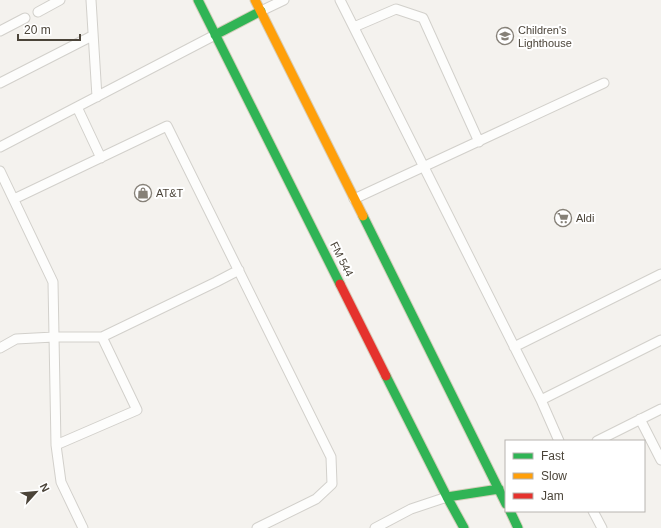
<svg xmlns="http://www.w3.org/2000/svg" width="661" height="528" font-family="Helvetica,sans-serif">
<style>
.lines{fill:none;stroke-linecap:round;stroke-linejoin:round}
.lane-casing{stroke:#d2d0cb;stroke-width:11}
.fast-casing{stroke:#d6cebb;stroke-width:11}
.slow-casing{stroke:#d6cebb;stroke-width:11}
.jam-casing{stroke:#d6cebb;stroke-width:11}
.lane{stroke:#fdfdfc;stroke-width:9}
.fast{stroke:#30b455;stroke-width:9}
.slow{stroke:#ff9f0a;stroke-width:9}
.jam{stroke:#e5322d;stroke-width:9}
.labels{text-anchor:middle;stroke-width:4;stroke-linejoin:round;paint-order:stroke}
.poi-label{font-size:11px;fill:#4b4439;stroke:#fff;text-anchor:start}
.street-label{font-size:11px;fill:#4b4439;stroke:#fff}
</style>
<rect width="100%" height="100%" fill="#f4f2ee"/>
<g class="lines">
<g class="lane-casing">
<path id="lane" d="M 91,0 L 97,97
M 340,0 L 541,400 L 559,441
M 261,11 L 284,0
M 38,12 L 60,0
M 354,27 L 396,9 L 423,18 L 479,142
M 0,31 L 25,18
M 0,83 L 92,36
M 77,107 L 101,158
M 0,147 L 215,35
M 0,171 L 53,282 L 56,445 L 61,482 L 83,528
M 14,199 L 167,126 L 331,457 L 332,484 L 316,499 L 257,528
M 354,199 L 604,83
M 514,347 L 661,274
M 0,348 L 16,339 L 54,337 L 102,337 L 216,282 L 239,270
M 541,400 L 661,340
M 640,419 L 661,460
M 597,441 L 661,409
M 56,445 L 137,410 L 102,337
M 593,511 L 602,528
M 375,528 L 411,509 L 447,497"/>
</g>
<g class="fast-casing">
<path id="fast" d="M 198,0 L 340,284
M 215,35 L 261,11
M 363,216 L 506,504
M 386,376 L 447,497 L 464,528
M 447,497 L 499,489
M 510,511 L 518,528"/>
</g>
<g class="slow-casing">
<path id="slow" d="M 255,0 L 363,216"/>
</g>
<g class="jam-casing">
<path id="jam" d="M 340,284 L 386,376"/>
</g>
<use href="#lane" class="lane"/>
<use href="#fast" class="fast"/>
<use href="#slow" class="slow"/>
<use href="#jam" class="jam"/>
</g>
<defs>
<g id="school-ring" transform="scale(0.9)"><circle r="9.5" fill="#fff" stroke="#868178" stroke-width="1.5"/><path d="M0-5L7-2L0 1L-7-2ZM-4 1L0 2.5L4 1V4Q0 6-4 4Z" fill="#868178"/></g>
<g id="shop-ring" transform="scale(0.9)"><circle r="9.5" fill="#fff" stroke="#868178" stroke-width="1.5"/><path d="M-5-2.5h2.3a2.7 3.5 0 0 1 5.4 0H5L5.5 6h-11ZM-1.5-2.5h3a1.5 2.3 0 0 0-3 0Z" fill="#868178"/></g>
<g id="supermarket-ring" transform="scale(0.9)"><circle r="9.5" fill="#fff" stroke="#868178" stroke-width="1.5"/><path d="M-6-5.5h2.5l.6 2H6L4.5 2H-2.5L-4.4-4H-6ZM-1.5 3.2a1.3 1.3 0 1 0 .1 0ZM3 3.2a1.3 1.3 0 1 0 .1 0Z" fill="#868178"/></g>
</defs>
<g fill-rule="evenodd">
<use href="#school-ring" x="505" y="36"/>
<use href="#shop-ring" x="143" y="193"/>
<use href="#supermarket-ring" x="563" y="218"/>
</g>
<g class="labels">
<g class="poi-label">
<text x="518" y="34">Children's<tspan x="518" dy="13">Lighthouse</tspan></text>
<text x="156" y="197">AT&amp;T</text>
<text x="576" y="222">Aldi</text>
</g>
<g class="street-label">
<text transform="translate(342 259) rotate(63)" y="4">FM 544</text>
</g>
</g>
<rect x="505" y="440" width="140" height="72" fill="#ffffff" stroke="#b7b4b0"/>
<rect x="513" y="453" width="20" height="6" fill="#30b455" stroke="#b7b4b0"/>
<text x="541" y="460" font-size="12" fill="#4b4439">Fast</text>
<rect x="513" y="473" width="20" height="6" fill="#ff9f0a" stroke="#b7b4b0"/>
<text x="541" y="480" font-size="12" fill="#4b4439">Slow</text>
<rect x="513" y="493" width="20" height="6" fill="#e5322d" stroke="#b7b4b0"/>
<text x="541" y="500" font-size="12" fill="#4b4439">Jam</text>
<g transform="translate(36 492) rotate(63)" stroke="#ffffff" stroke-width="3" paint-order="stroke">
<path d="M0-3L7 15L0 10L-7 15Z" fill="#4b4439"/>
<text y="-6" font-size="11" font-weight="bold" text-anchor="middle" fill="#4b4439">N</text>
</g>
<path d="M18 34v6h62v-6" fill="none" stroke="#4b4439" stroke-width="2"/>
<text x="24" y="34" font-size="12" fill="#4b4439" stroke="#ffffff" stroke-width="3" paint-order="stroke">20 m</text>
</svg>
